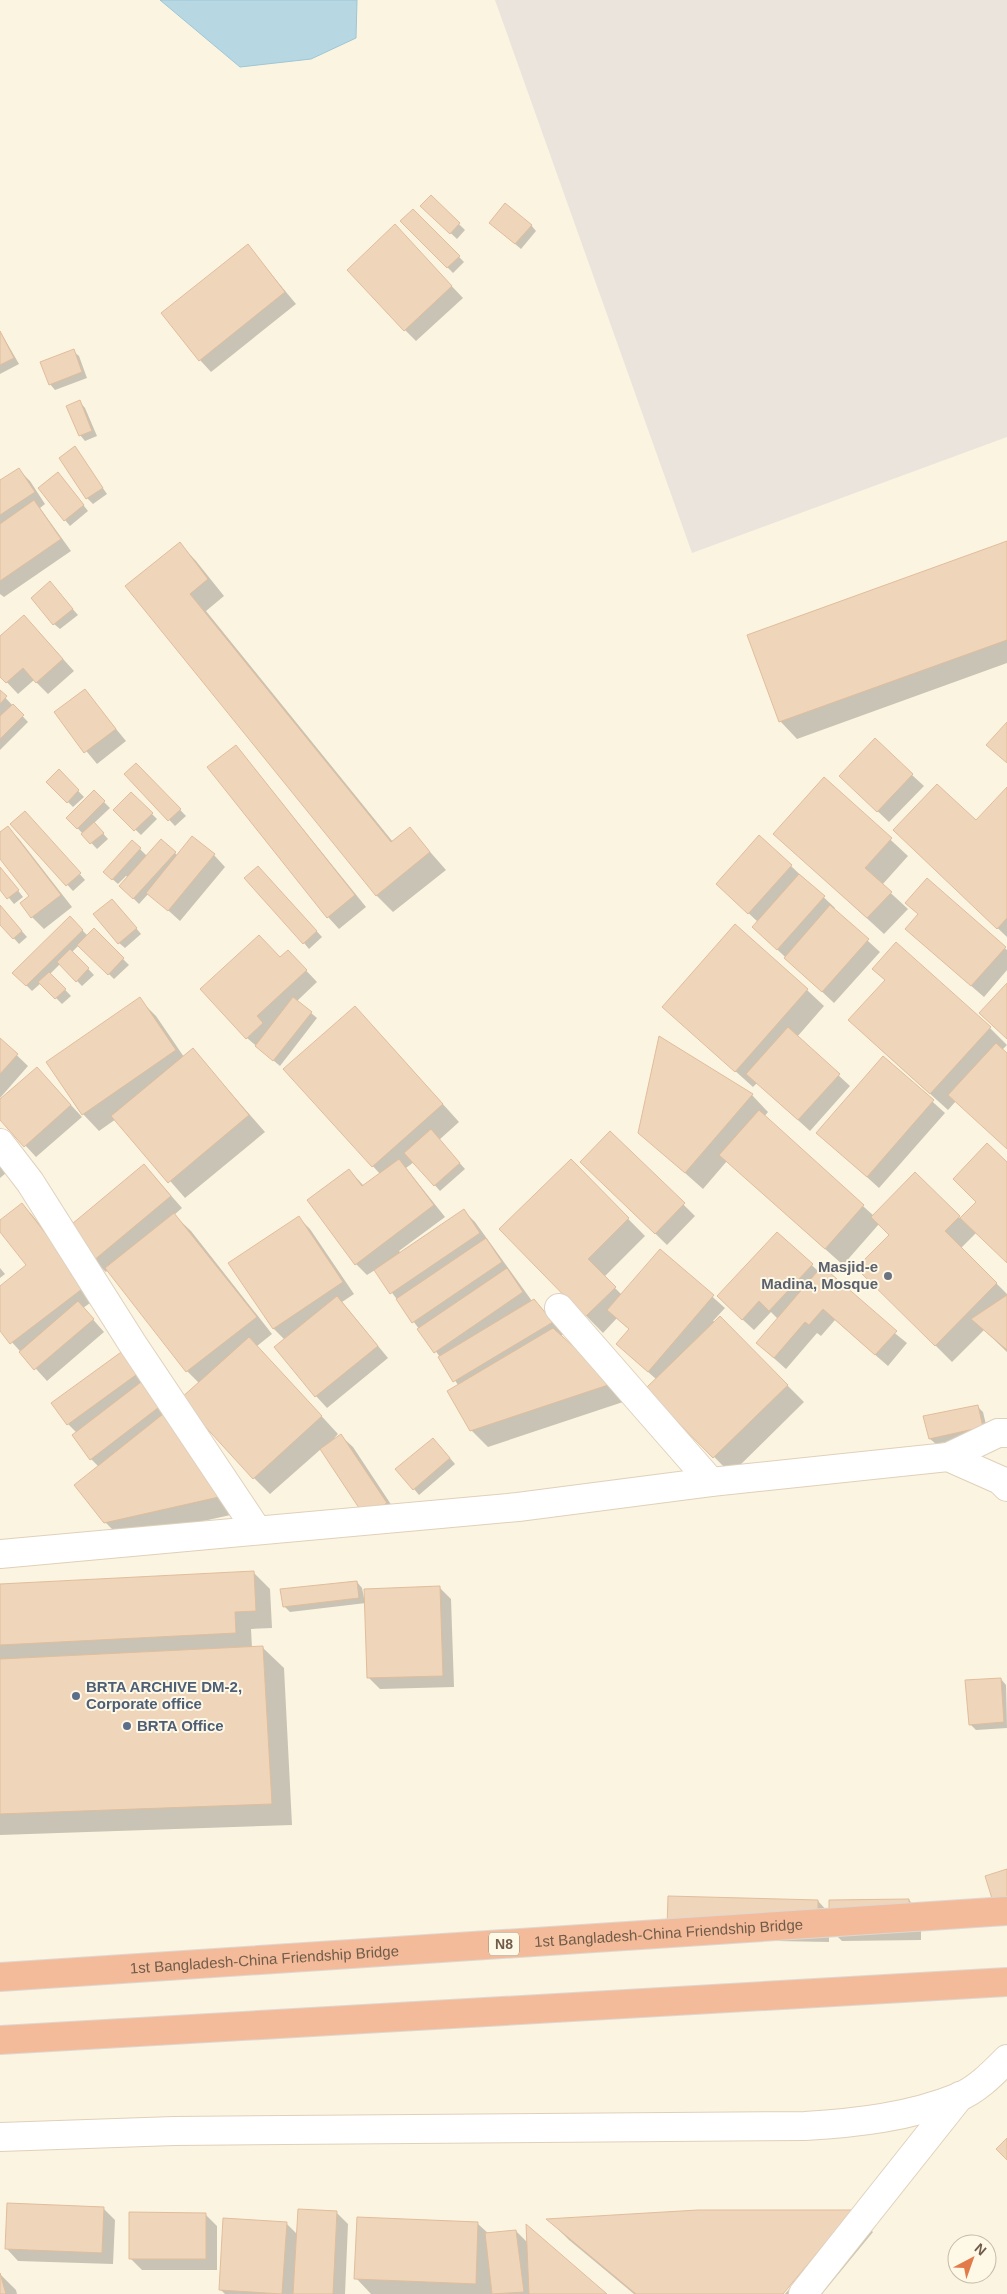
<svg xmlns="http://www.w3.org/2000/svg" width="1007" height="2294" font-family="Helvetica,sans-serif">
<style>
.industrial{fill:#eae4dc}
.water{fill:#b7d8e3;stroke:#9ec6d5}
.shadow{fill:#0003}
.building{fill:#efd5ba;stroke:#e1bd9b}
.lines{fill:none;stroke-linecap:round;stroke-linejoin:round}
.minor-casing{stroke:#dfd1be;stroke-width:30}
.secondary-casing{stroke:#e0d0b9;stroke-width:30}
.motorway-casing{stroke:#ddd8d3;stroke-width:30}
.minor{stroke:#fff;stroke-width:28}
.secondary{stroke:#fff;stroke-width:28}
.motorway{stroke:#f3bb9a;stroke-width:28}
.worship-dot{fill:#6b7280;stroke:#fef8e7;stroke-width:2}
.service-dot{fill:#5c6f8a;stroke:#fef8e7;stroke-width:2}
.labels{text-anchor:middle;stroke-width:4;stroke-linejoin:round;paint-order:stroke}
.shield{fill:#fef8e7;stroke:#9b8b78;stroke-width:1}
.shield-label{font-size:14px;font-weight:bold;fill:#715c49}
.worship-label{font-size:15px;font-weight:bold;fill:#5b616d;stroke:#fef8e7;text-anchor:end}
.service-label{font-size:15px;font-weight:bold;fill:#4e5e75;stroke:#fef8e7;text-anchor:start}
.street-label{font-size:15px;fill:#715c49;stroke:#fef8e7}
</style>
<rect width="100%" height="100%" fill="#fbf4e1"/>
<path class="industrial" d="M 495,0 L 1007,0 L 1007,437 L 692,553 Z"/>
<path class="water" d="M 160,0 L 357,0 L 356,38 L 311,59 L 240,67 Z"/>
<path class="shadow" d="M 431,197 L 465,230 L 457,239 L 422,206 Z
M 413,210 L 464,262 L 453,273 L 402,221 Z
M 531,225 L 536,231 L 521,249 L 496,228 Z
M 406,238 L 463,298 L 416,341 L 405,330 Z
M 248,246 L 296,304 L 211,372 L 200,360 Z
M 0,331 L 19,364 L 0,374 Z
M 73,351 L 79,356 L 87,378 L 55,390 L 50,384 Z
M 80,402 L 85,408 L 97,436 L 85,441 L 80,435 Z
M 75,448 L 107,494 L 93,504 L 87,498 Z
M 19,470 L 30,481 L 45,504 L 40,508 L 71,551 L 4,597 L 0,594 L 0,482 Z
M 63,479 L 88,511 L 70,526 L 65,520 Z
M 1007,543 L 1007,663 L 797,739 L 781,722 L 749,636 Z
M 180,544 L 196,561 L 224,596 L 206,611 L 393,842 L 410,829 L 446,870 L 393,912 L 376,895 L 126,586 Z
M 55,589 L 78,615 L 60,629 L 54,624 Z
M 35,628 L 74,671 L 48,694 L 34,680 L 18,694 L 0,675 L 0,638 Z
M 84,690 L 126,741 L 97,764 L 55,713 Z
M 0,692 L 28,722 L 0,750 Z
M 236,746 L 366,907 L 339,929 L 328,917 Z
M 136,764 L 186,816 L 175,826 L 126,774 Z
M 59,771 L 84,797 L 73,807 L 48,782 Z
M 912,775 L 924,786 L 889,822 L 852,787 Z
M 825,779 L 908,856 L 882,885 L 908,909 L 884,934 L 775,834 Z
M 1007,789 L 1007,937 L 912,847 L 976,822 Z
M 94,792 L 110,808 L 94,823 L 108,839 L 97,849 L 68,818 Z
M 131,793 L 157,819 L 141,835 L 115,810 Z
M 30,818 L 85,880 L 73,891 L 12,824 Z
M 8,828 L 19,839 L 72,907 L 44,929 L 32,917 L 31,896 L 0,857 L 0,834 Z
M 132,841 L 147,856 L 175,853 L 178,856 L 214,855 L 225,867 L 180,921 L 149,893 L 139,904 L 121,886 L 128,877 L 126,876 L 118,884 L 110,877 Z
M 791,866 L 835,908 L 834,910 L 880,952 L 834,1003 L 765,938 L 758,922 L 729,895 Z
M 0,867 L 23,897 L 14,904 L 0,887 Z
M 264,873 L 322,937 L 309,949 L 304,943 Z
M 927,880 L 1007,950 L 1007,970 L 984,997 L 918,940 L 919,914 Z
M 0,906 L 27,937 L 19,944 L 0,923 Z
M 118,906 L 141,934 L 125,948 L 119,943 Z
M 70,918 L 88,936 L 94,930 L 129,965 L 114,979 L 79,945 L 72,952 L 94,975 L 82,986 L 60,964 L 50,974 L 71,996 L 62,1004 L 41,983 L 32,991 L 14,973 Z
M 280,959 L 299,963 L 317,982 L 297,1001 L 317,1018 L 280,1066 L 247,1038 Z
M 874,969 L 990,1028 L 1007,1045 L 1002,1050 L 1007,1055 L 1007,1148 L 956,1101 L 948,1110 L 867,1037 L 886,981 Z
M 807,990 L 824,1006 L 797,1037 L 850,1086 L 810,1131 L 757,1083 L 753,1087 L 664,1007 Z
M 139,999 L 156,1016 L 184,1057 L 193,1050 L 265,1132 L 185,1198 L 116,1119 L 99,1131 L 83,1114 Z
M 371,1024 L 459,1122 L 439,1140 L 465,1169 L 440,1191 L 414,1162 L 406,1168 L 445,1217 L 399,1251 L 401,1253 L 464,1211 L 475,1222 L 532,1301 L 534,1300 L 545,1312 L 564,1334 L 560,1336 L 629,1400 L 488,1447 L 471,1430 L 458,1385 L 440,1357 L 375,1270 L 367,1275 L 356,1264 L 349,1170 L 364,1186 L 380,1174 L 285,1069 Z
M 0,1039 L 28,1066 L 0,1098 Z
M 883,1057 L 945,1113 L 879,1188 L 818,1133 Z
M 37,1068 L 82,1117 L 36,1157 L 0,1118 L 0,1101 Z
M 752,1095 L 768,1112 L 764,1117 L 874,1216 L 915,1174 L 961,1219 L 977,1202 L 1007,1163 L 1007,1262 L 976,1233 L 961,1248 L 1007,1294 L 1007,1352 L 984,1330 L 952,1362 L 858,1268 L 890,1235 L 879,1224 L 843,1265 L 727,1161 L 703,1189 L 640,1133 Z
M 610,1132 L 695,1216 L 667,1245 L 593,1173 Z
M 0,1151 L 13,1167 L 0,1178 Z
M 571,1161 L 645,1236 L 604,1277 L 622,1295 L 660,1250 L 725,1308 L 713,1321 L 715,1322 L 720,1318 L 804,1402 L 731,1474 L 647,1389 L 656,1379 L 629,1355 L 630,1330 L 617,1318 L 603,1333 L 501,1229 Z
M 144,1165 L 182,1208 L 174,1215 L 191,1231 L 272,1334 L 257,1346 L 338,1434 L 330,1443 L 341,1436 L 353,1447 L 398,1515 L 378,1528 L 321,1449 L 270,1494 L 254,1478 L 199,1383 L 187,1371 L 108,1270 L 106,1272 L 94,1261 Z
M 22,1204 L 33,1216 L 97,1298 L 83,1308 L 104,1332 L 47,1381 L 0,1329 L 0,1288 L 28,1266 L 0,1229 L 0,1222 Z
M 299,1218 L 310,1229 L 354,1294 L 342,1302 L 388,1358 L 327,1408 L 316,1396 L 285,1340 L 273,1328 Z
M 778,1233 L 819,1272 L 907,1343 L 888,1366 L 835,1320 L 821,1336 L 817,1333 L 786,1369 L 757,1343 L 778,1319 L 771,1312 L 754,1330 L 730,1308 Z
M 0,1268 L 5,1274 L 0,1278 Z
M 124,1352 L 235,1514 L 122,1539 L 105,1522 L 99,1467 L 91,1459 L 77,1433 L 68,1424 Z
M 977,1406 L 983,1412 L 988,1433 L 936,1444 L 930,1439 Z
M 439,1445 L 455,1464 L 419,1495 L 414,1489 Z
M 253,1572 L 270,1589 L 272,1628 L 251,1629 L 252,1648 L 262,1647 L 284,1668 L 292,1825 L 0,1835 L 0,1586 Z
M 357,1582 L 362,1588 L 364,1598 L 440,1588 L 451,1599 L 454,1687 L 380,1689 L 368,1677 L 366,1603 L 290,1612 L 284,1606 Z
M 1001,1679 L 1006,1685 L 1007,1728 L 976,1730 L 970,1724 Z
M 909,1900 L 921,1912 L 921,1940 L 842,1941 L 829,1928 L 829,1942 L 680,1939 L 818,1901 L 830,1914 Z
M 103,2208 L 115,2220 L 113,2264 L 18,2261 L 7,2249 Z
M 336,2212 L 348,2224 L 345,2294 L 225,2294 L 220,2289 L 286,2223 L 298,2235 Z
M 852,2212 L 873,2232 L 822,2294 L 785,2294 L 837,2231 L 834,2231 L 781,2294 L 634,2294 L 569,2240 L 549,2220 Z
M 205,2214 L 217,2226 L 217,2270 L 142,2270 L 130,2258 Z
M 478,2224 L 489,2234 L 516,2231 L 528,2243 L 605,2294 L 371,2294 L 356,2278 Z
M 0,2274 L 16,2290 L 17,2294 L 0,2294 Z"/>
<path class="building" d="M 431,195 L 460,223 L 450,234 L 420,206 Z
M 505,203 L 532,225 L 515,244 L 489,223 Z
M 413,209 L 460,256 L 447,268 L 400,221 Z
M 395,224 L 452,286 L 404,331 L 347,270 Z
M 248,244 L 285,292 L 199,361 L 161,313 Z
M 0,331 L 14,358 L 0,365 Z
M 74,349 L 82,372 L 49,385 L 40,362 Z
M 80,400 L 92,431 L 79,436 L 66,406 Z
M 75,446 L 103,488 L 86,499 L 59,458 Z
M 19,468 L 35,492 L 0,515 L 0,480 Z
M 58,472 L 84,505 L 64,521 L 38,488 Z
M 34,500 L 61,539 L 0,581 L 0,524 Z
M 1007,541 L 1007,640 L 779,722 L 747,635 Z
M 180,542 L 208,579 L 190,594 L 391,842 L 410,827 L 430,852 L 376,896 L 125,586 Z
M 50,581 L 73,609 L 53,625 L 31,598 Z
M 24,615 L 63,659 L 36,683 L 23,668 L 6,683 L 0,677 L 0,636 Z
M 85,689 L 116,729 L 84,753 L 54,712 Z
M 0,690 L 7,696 L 0,704 Z
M 13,704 L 24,715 L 0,739 L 0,716 Z
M 1007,722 L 1007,763 L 986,745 Z
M 875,738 L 913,774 L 877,812 L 839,776 Z
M 236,745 L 355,895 L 327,918 L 207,767 Z
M 136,763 L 181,809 L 168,821 L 124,774 Z
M 59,769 L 79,790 L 67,803 L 46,782 Z
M 824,777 L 892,838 L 865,868 L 892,892 L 867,918 L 773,834 Z
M 937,784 L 976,820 L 1007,787 L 1007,918 L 997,929 L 893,830 Z
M 94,790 L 105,801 L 77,829 L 66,818 Z
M 131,792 L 153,813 L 134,831 L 113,810 Z
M 25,811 L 81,873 L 66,886 L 10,824 Z
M 94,822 L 104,833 L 90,844 L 81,834 Z
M 8,826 L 61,895 L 31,918 L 20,903 L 29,896 L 0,859 L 0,832 Z
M 759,835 L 792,865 L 748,914 L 716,884 Z
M 192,836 L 215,854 L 168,911 L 146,893 Z
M 161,839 L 176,852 L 133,899 L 119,886 Z
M 132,840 L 141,848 L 112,880 L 103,872 Z
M 258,866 L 317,931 L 303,944 L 244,878 Z
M 0,867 L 19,890 L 7,899 L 0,890 Z
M 799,874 L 825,896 L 777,950 L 752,927 Z
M 927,878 L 1006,947 L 971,986 L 905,929 L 918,914 L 905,903 Z
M 112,899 L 137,928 L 118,944 L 93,914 Z
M 0,905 L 22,931 L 13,939 L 0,925 Z
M 830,905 L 869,939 L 822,992 L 784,958 Z
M 70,916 L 83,930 L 26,986 L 12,973 Z
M 735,924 L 808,989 L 735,1072 L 662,1007 Z
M 94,928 L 124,958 L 108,975 L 77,945 Z
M 259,935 L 280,957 L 288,950 L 307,970 L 257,1016 L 263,1023 L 246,1039 L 200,989 Z
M 896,942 L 991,1027 L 930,1094 L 848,1020 L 885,980 L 872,969 Z
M 70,949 L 89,968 L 76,982 L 57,962 Z
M 49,972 L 66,989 L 55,999 L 38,982 Z
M 1007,983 L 1007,1039 L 979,1013 Z
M 140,997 L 176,1050 L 82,1115 L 46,1062 Z
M 293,997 L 312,1012 L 273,1061 L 255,1046 Z
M 355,1006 L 443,1104 L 372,1167 L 283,1069 Z
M 788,1027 L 840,1074 L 798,1120 L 746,1074 Z
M 659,1036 L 753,1094 L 685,1173 L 638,1133 Z
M 0,1038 L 18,1054 L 0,1074 Z
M 996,1043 L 1007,1053 L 1007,1149 L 948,1095 Z
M 193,1048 L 249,1115 L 168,1183 L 111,1116 Z
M 883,1056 L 934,1100 L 867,1177 L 816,1133 Z
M 37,1067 L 71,1105 L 24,1147 L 0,1120 L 0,1099 Z
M 759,1110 L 864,1205 L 825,1249 L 719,1155 Z
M 431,1129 L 460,1163 L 434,1186 L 404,1153 Z
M 610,1131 L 685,1203 L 655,1234 L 580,1162 Z
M 987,1143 L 1007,1162 L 1007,1263 L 960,1218 L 976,1202 L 953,1179 Z
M 399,1159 L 434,1205 L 355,1265 L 307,1200 L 349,1169 L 362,1186 Z
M 571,1159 L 629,1218 L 588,1259 L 616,1287 L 585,1317 L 499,1229 Z
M 144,1164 L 171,1196 L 93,1261 L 66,1229 Z
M 915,1172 L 960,1216 L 945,1231 L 997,1283 L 935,1346 L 856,1268 L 889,1235 L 871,1217 Z
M 22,1203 L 86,1286 L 10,1344 L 0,1331 L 0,1286 L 26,1265 L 0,1232 L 0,1220 Z
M 464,1209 L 480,1233 L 390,1294 L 374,1270 Z
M 174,1213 L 257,1317 L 186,1372 L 105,1268 Z
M 299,1216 L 343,1282 L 273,1329 L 228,1263 Z
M 777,1232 L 813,1264 L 769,1311 L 759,1301 L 742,1320 L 717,1296 Z
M 486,1238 L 502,1262 L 412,1323 L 396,1299 Z
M 660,1249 L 714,1295 L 648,1372 L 616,1344 L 629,1329 L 607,1310 Z
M 822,1266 L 897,1331 L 875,1355 L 823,1309 L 809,1325 L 805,1322 L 774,1358 L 756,1343 Z
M 507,1268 L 523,1292 L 434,1353 L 417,1329 Z
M 1007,1295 L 1007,1350 L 971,1319 Z
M 337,1296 L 378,1346 L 315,1397 L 274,1347 Z
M 534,1299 L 553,1322 L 453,1382 L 438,1357 Z
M 78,1301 L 94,1319 L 34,1370 L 19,1352 Z
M 720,1316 L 788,1385 L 713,1458 L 645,1389 Z
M 553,1328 L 614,1383 L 470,1431 L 447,1391 Z
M 249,1337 L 322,1416 L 253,1479 L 180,1399 Z
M 124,1350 L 140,1372 L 67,1425 L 51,1403 Z
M 145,1379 L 163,1404 L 90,1460 L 72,1435 Z
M 978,1405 L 983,1427 L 929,1439 L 923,1416 Z
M 163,1414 L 219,1497 L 104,1523 L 74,1485 Z
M 341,1434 L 387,1503 L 365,1517 L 320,1449 Z
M 433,1438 L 450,1458 L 413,1490 L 395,1469 Z
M 254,1571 L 256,1611 L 235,1612 L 236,1633 L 0,1645 L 0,1584 Z
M 357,1581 L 359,1598 L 283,1607 L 280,1589 Z
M 440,1586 L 443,1676 L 367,1678 L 364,1589 Z
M 263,1646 L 272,1804 L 0,1814 L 0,1659 Z
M 1001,1678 L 1004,1722 L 969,1725 L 965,1680 Z
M 1007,1869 L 1007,1901 L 994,1905 L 985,1876 Z
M 668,1896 L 818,1900 L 818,1931 L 667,1927 Z
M 909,1899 L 910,1929 L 829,1930 L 829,1900 Z
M 1007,2138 L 1007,2160 L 996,2149 Z
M 7,2203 L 104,2207 L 102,2253 L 5,2249 Z
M 298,2209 L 337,2211 L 333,2294 L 293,2294 Z
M 698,2210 L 853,2210 L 783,2294 L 636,2294 L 546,2219 Z
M 129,2212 L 206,2213 L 206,2259 L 129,2259 Z
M 357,2217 L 478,2222 L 476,2284 L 354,2279 Z
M 223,2218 L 287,2222 L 282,2294 L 219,2290 Z
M 526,2224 L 607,2294 L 529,2294 Z
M 516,2230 L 524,2292 L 492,2294 L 485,2233 Z
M 0,2273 L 6,2294 L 0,2294 Z"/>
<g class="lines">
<g class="minor-casing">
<path id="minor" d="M 0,1143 L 30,1182 L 132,1343 L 257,1530
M 559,1308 L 711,1482
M 948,1457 L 998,1433 L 1007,1433
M 803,2294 L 960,2096"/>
</g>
<g class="secondary-casing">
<path id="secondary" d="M 0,1554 L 518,1507 L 711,1482 L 948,1457 L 1000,1480 L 1007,1487
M 0,2137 L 174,2131 L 805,2126 C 856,2123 910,2117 959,2097 C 978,2089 993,2073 1007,2059"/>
</g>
<g class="motorway-casing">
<g id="motorway">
<path id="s1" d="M 0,1977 L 1007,1911"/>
<path d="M 0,2040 L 1007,1982"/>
</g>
</g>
<use href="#minor" class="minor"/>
<use href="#secondary" class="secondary"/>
<use href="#motorway" class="motorway"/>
</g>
<circle class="worship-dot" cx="888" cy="1276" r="5"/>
<g class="service-dot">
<circle cx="76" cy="1696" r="5"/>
<circle cx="127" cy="1726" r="5"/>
</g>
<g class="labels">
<rect class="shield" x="489" y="1932.5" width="30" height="23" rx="4"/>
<g class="shield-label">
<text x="504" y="1949">N8</text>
</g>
<g class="worship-label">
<text x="878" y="1272">Masjid-e<tspan x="878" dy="17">Madina, Mosque</tspan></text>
</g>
<g class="service-label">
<text x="86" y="1692">BRTA ARCHIVE DM-2,<tspan x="86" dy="17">Corporate office</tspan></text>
<text x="137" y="1731">BRTA Office</text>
</g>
<g class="street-label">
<text dy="5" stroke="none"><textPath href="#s1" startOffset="670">1st Bangladesh-China Friendship Bridge</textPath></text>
<text dy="5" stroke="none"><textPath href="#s1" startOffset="265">1st Bangladesh-China Friendship Bridge</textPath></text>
</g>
</g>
<g transform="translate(972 2259) rotate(41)"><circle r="24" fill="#fef8e7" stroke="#c6baa8"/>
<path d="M0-4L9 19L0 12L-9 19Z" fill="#e17c4a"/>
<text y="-8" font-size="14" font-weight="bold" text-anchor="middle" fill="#715c49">N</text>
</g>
</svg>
